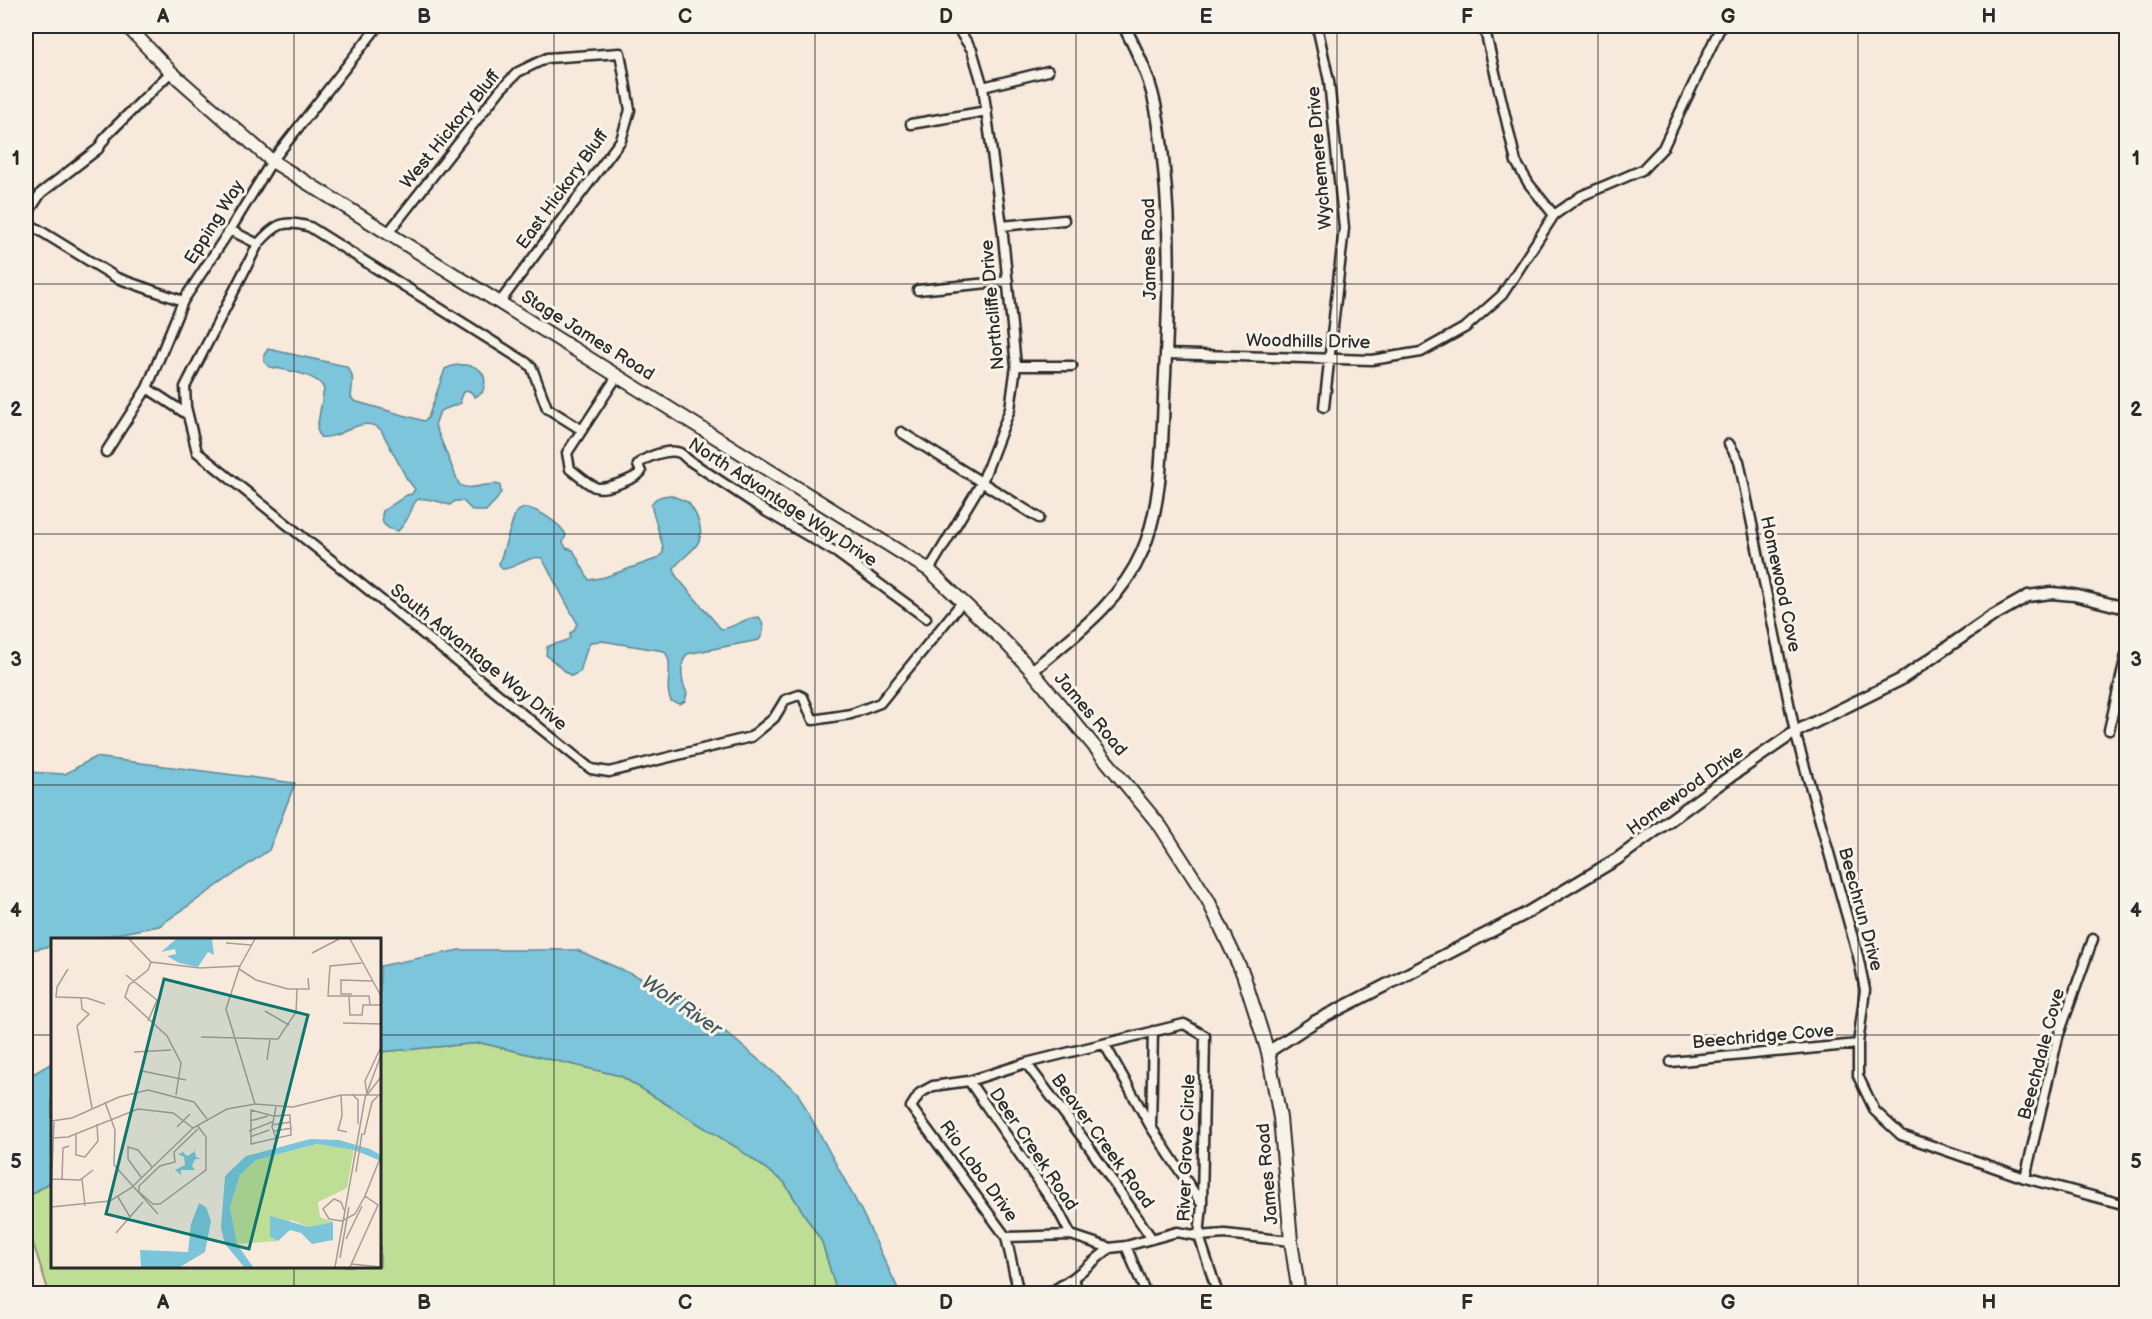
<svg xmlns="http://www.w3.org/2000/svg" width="2152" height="1319" font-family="'Balsamiq Sans',sans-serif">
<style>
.green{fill:#bedd95;stroke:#748460;stroke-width:1.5}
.water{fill:#7bc5db;stroke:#5b8795;stroke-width:1.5}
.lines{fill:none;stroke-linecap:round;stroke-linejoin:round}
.minor-casing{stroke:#2b2b2b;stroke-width:13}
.tertiary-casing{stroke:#2b2b2b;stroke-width:15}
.secondary-casing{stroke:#2b2b2b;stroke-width:16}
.minor{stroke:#f7f3e8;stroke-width:8}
.tertiary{stroke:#f7f3e8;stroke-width:10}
.secondary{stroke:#f7f3e8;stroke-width:12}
.grid{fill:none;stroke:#2b2b2b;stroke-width:1.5;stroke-opacity:0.55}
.labels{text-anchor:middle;stroke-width:6;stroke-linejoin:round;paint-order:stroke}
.street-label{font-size:18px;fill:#2b2b2b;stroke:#f7f3e8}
.water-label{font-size:20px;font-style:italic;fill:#435960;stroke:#f7f3e8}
.inset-road{fill:none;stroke:#a59d95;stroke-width:1.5}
.view{fill:#0f766e;fill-opacity:0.15;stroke:#0f766e;stroke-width:3}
.inset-edge{fill:none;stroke:#2b2b2b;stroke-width:3}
.neatline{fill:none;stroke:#2b2b2b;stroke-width:2}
.grid-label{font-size:20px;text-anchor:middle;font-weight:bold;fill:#2b2b2b}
</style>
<rect width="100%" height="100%" fill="#f7e9dc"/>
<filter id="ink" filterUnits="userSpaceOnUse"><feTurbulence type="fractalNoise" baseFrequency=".0167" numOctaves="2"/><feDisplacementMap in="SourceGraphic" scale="12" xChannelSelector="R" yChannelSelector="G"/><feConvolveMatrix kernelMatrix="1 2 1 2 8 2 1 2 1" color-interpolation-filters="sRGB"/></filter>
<g filter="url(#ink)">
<path class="green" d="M 481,1043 L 621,1076 L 736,1147 L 784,1182 L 822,1242 L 837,1293 L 49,1293 L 26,1221 L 26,1198 L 52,1181 L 52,1266 L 380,1266 L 380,1052 Z"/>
<path class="water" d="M 268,349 L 345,366 C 356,373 352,385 351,397 L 354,401 L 424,421 L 428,418 L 445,369 C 464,359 494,366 482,393 L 475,397 L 470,391 L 463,392 L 460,399 L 461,403 L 440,411 L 435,425 L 459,484 C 470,493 486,481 500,485 L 501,492 L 497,499 L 486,511 L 473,511 L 463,501 L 455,501 L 450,505 C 401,489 423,505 398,531 C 386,529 379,523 383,511 L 407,495 L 412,494 L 415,489 L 407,479 L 381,430 C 360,413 343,440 320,437 L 317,429 L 324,389 C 319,374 285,370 270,367 L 264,362 L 264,355 Z
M 670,495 L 688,502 C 697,514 707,534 695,547 C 688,555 680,560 674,568 L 676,576 L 721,629 C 735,628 744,617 759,617 C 765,625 765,632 759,640 L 687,654 C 679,665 681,682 687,693 L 685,701 L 680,704 L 671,701 C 663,686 676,664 664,651 L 602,641 L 591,642 L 587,648 L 580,672 L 571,676 L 546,655 L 547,647 C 556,642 562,644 570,638 L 570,633 L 574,631 L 577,623 L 542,558 C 527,555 517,569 502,569 L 499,564 L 515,514 C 518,511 522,507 527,508 C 539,510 561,524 566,535 L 563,542 L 566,548 L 573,550 L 589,580 L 605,577 L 656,559 L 663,553 L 663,547 L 651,505 C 655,497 661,496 670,495 Z
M 95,757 L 295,783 L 269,850 L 159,926 L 89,939 L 52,940 L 52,946 L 26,951 L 26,772 L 65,774 Z
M 459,950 L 577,950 L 684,997 L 797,1092 L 862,1212 L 900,1293 L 837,1293 L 822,1242 L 784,1182 L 736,1147 L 621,1076 L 481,1043 L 380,1052 L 380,966 Z
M 52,1063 L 52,1181 L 26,1198 L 26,1078 Z"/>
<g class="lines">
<g class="minor-casing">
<path id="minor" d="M 1317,26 L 1329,81 L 1344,228 L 1324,407
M 1484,26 L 1516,162 L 1529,184 L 1554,215
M 983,87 L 1048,71
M 911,124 L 987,111
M 26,216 L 41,193 L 98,149 L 107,135 L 171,72
M 26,222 L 117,278 L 183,301
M 1002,226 L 1064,220
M 230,230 L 258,244
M 388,233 L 501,89 L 518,72 L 547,58 L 620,53 L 630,110 L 621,140 L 500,302
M 918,290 L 1008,281
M 1166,354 L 1372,360 L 1421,352 L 1466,327 L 1502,295 L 1554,215 L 1581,196 L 1642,170 L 1663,148 L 1721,26
M 1016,366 L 1072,366
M 147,388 L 188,415
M 582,430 L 618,375
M 901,432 L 1039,518
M 1729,444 L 1739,461 L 1795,732 L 1858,956 L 1865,990 L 1858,1044 L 1858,1076 L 1875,1111 L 1901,1135 L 2025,1178 L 2126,1205
M 106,452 L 147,388 L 183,301 L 230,230 L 272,161 L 378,26
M 929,570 L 982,482 L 1010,409 L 1016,366 L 1002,226 L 983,87 L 972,50 L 956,26
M 926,618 L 837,553 L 767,512 L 687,459 C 685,457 682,454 680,453 C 669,448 644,457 638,465 L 641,472 C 635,479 603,491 595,487 C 586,483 578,475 570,469 L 567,453 L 582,430 L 547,408 L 532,368 L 527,363 L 310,227 C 283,219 276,224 258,244 L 185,387 L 186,407 L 197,452 L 591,769 L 609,772 L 751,737 L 774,718 L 785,700 L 799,695 L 803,697 L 813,720 L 851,714 L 880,703 L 963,601
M 2109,730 L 2126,655
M 1105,1045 L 1151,1127 L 1201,1203
M 1671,1062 L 1858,1044
M 1026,1063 L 1085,1141 L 1152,1239
M 969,1081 L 1058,1210 L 1071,1235
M 1151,1127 L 1153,1031
M 2025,1178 L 2058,1037 L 2093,939
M 1006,1237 L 1071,1235 L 1110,1248
M 1126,1246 L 1146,1294
M 1073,1278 L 1080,1294
M 1019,1294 L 1006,1237 L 911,1107 L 920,1093 L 933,1086 L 969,1081 L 1026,1063 L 1184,1024 L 1205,1036 L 1202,1205 L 1199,1236 L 1218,1294
M 1048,1294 L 1073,1278 L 1110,1248 L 1126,1246 L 1177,1232 L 1199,1236 L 1225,1234 L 1291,1241"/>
</g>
<g class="tertiary-casing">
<path id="tertiary" d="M 1032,671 C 1073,636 1120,603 1142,552 C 1162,507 1162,445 1164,395 C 1168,319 1172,244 1164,169 C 1161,136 1157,101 1145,71 C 1139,55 1131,40 1124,26
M 1268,1052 L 1314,1022 L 1525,914 L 1617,859 L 1718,785 L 1795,732 L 1900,680 L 1991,617 L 2028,596 L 2051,593 L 2074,595 L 2126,608"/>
</g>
<g class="secondary-casing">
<path id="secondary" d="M 127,26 L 171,72 L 272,161 L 929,570 L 1006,643 L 1032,671 L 1161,827 L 1208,900 L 1243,974 L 1268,1052 L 1280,1118 L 1291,1241 L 1299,1294"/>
</g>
<use href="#minor" class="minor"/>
<use href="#tertiary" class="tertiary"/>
<use href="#secondary" class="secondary"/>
</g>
</g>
<path class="grid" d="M 294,26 L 294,940M 554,26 L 554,1294M 815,26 L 815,1294M 1076,26 L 1076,1294M 1337,26 L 1337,1294M 1598,26 L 1598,1294M 1858,26 L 1858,1294M 26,284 L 2126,284M 26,534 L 2126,534M 26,785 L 2126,785M 26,1035 L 52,1035M 380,1035 L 2126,1035M 294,1266 L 294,1294"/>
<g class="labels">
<g class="street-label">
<text transform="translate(450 129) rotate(-51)" y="6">West Hickory Bluff</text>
<text transform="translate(1319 158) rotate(-95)" y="6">Wychemere Drive</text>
<text transform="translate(562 189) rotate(-54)" y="6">East Hickory Bluff</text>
<text transform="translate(214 222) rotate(-58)" y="6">Epping Way</text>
<text transform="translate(1149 249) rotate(-91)" y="6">James Road</text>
<text transform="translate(992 305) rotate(-95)" y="6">Northcliffe Drive</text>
<text transform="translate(588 335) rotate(32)" y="6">Stage James Road</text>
<text transform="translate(1308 341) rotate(1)" y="6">Woodhills Drive</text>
<text transform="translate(783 502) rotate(33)" y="6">North Advantage Way Drive</text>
<text transform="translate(1781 584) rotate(78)" y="6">Homewood Cove</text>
<text transform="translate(479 657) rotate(39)" y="6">South Advantage Way Drive</text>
<text transform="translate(1091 714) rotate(50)" y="6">James Road</text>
<text transform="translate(1685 790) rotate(-36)" y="6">Homewood Drive</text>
<text transform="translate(1861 909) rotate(75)" y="6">Beechrun Drive</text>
<text transform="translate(1763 1036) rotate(-5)" y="6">Beechridge Cove</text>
<text transform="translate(2041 1054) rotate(-75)" y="6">Beechdale Cove</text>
<text transform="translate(1103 1141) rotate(54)" y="6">Beaver Creek Road</text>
<text transform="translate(1186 1148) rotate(-88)" y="6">River Grove Circle</text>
<text transform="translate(1034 1149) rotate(56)" y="6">Deer Creek Road</text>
<text transform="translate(979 1171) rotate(54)" y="6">Rio Lobo Drive</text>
<text transform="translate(1267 1174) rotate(-95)" y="6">James Road</text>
</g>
<g class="water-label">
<text transform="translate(682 1005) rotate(34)" y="7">Wolf River</text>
</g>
</g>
<g transform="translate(51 938)">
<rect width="330" height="330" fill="#f7e9dc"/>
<path d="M 267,206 L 303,212 L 296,250 L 267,264 L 269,279 L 282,284 L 258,289 L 240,282 L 219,299 L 227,303 L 186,306 L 179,269 L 189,237 L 205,222 Z" fill="#bedd95"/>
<path d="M 125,1 L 161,1 L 163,17 L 157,14 L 147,29 L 128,25 L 116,18 L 125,16 L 124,11 L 110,14 ZM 259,201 L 288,202 L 319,211 L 330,217 L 330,223 L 303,212 L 266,206 L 205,222 L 189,237 L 179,269 L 186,306 L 202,329 L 193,329 L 174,306 L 170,290 L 174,238 L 195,218 ZM 143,210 L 145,219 L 150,221 L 144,221 L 141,228 L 144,232 L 130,232 L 130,237 L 124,232 L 134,227 L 133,219 L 127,216 L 132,214 L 136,218 L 143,214 ZM 148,265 L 155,269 L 160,283 L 154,314 L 129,329 L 90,329 L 89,312 L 137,314 L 140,286 ZM 219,278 L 258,289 L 282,284 L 282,302 L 261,306 L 250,295 L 239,292 L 227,303 L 219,299 Z" fill="#7bc5db"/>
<path class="inset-road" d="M 78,1 L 100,24 L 149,30 L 189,28M 299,1 L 330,58M 175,5 L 200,7M 261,15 L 288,1M 100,24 L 97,32 L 78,47 L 74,59 L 116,98 L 130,125 L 125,157M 311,25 L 279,28 L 277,58 L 318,58 L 319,67M 17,31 L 6,49 L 5,59 L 36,60 L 54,66M 188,31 L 205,42 L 237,51 L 258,51 L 257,40M 75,37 L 106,62 L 97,83M 301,56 L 290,56 L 290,42 L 321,43M 298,58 L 299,77 L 311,77 L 312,67 L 330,67M 30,59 L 31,71 L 38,76 L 26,88 L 41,170M 214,73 L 238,87M 292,85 L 330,86M 150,99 L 227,101 L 245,74 L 246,51M 83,114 L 120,112M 216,122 L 219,101M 91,133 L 135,142M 301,156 L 307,162 L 307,186M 316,156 L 314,143 L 330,109M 290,157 L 291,178 L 287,192 L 296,194M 316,157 L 330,139M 54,164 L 64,192 L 63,227 L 107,276M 204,166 L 175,71 L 189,28 L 204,1M 225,169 L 221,189 L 225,200M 200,172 L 222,178 L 239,177 L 240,197 L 200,206 ZM 0,183 L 21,180 L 68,159 L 97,152 L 143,164 L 156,181M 199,183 L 217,178M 146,187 L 155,199 L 155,232 L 109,266 L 102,266 L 88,254 L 88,248 L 109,228 L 124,224 L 123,214 L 147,191M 221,187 L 240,184M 126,189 L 139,176M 198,193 L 221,184M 223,193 L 241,190M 25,196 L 25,217 L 34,219 L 47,203 L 46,186M 313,197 L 321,164 L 327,158M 199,199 L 218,192M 2,200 L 17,199 L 87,171 L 122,175 L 142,190M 305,234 L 311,195M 90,239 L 77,221 L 77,209 L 87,212 L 101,229M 1,241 L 29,242 L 42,232M 31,241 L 34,268M 11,242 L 12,210 L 18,208M 0,257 L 3,184M 67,259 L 79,279M 0,269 L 59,263 L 80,250 L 142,190 L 176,171 L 204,166 L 242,169 L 290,157 L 330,157M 293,272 L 290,264 L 283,261 L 272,271 L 278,281 L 291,283 L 304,276 L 314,258M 65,295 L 92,264M 295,301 L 311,268M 289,320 L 298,269M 300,326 L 330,329M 284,329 L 314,160 L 330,117M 299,329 L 327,267 L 314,258 L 330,218"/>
<path class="view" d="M 113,41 L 257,77 L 198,311 L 55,276 Z"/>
<rect width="330" height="330" class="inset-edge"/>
</g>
<rect width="2152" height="1319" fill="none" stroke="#f7f3e8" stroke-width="66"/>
<rect x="33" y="33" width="2086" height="1253" class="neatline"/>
<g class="grid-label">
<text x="163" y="23">A</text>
<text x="424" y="23">B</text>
<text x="685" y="23">C</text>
<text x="946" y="23">D</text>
<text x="1206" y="23">E</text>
<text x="1467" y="23">F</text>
<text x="1728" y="23">G</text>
<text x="1989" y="23">H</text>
<text x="16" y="165">1</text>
<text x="2136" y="165">1</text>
<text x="16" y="416">2</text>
<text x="2136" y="416">2</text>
<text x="16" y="666">3</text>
<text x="2136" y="666">3</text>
<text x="16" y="917">4</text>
<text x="2136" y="917">4</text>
<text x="16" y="1168">5</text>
<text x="2136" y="1168">5</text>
<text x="163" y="1309">A</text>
<text x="424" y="1309">B</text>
<text x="685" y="1309">C</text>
<text x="946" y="1309">D</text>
<text x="1206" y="1309">E</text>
<text x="1467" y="1309">F</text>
<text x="1728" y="1309">G</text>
<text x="1989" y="1309">H</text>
</g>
</svg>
